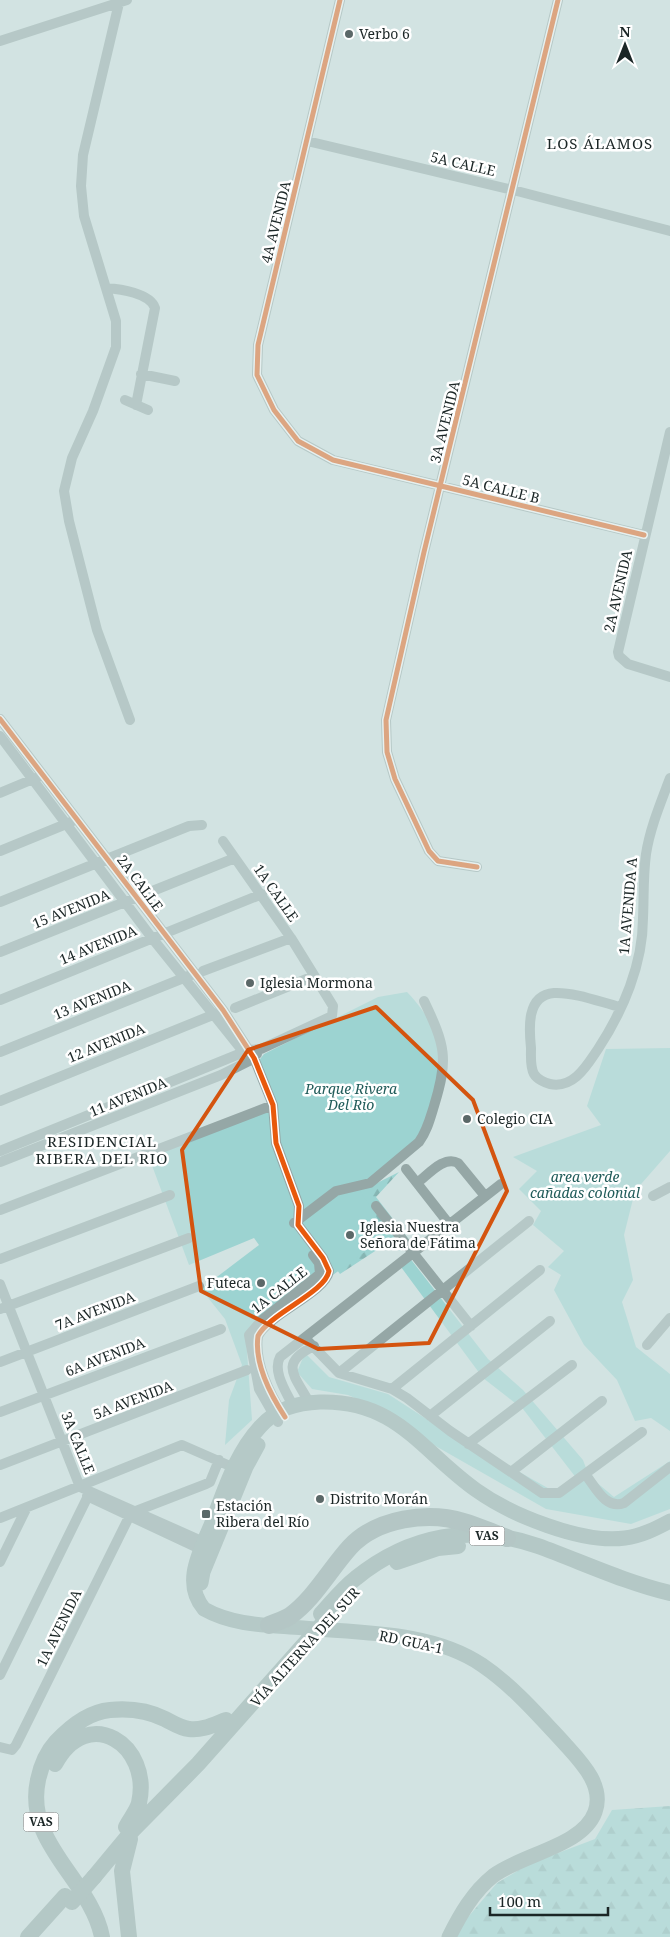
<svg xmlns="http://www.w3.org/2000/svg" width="670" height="1937" font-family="'Noto Serif',serif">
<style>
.forest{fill:url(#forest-firs)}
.park{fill:#9cd3d1}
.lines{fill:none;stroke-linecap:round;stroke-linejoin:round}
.minor{stroke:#95a7a6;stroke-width:10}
.primary{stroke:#92a8a6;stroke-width:15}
.trunk{stroke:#91a6a4;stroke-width:16}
.motorway{stroke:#90a3a2;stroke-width:18}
.trunk-bridge{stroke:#91a6a4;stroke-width:16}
.cycleway-casing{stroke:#fff;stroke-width:8}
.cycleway{stroke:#e8590c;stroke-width:5}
.marked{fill:none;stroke:#d4540f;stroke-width:4;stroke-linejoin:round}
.poi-dot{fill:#5b6868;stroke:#fff;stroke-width:2}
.labels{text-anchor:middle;stroke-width:5;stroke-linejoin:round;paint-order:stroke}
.shield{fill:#fff;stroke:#5f6767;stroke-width:1}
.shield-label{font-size:12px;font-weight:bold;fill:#1b2626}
.poi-label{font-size:14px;fill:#1b2626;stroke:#fff;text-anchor:start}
.street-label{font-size:14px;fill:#1b2626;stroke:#fff}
.park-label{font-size:14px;font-style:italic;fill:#215c5a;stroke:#fff}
.neighbourhood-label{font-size:15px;letter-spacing:1px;fill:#1b2626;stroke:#fff}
</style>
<defs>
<pattern id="forest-firs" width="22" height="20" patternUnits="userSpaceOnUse" patternTransform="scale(1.25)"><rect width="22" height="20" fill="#9cd3d1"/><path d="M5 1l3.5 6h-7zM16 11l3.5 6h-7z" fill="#86b5b3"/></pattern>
</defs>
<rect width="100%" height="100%" fill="#d2e3e2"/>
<path class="forest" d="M 399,1172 L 376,1197 L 411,1242 L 400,1251 L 392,1240 L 340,1274 L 301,1222 L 356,1186 L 377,1183 Z
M 670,1806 L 670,1937 L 456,1937 L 463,1923 L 497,1883 L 529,1864 L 595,1839 L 612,1810 Z"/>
<path class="park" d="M 407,992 C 418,1003 441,1033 443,1050 C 445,1074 428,1124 415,1144 C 406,1160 373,1179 357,1186 L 388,1235 L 246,1338 L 252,1420 L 225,1445 L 229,1400 L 242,1365 L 225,1319 L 201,1289 L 259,1245 L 254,1238 L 189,1265 L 147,1152 L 274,1107 L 257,1063 L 264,1054 L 378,997 Z
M 670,1048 L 670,1151 L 635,1191 L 624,1235 L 633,1280 L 622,1302 L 636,1347 L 670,1374 L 670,1431 L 651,1418 L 635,1421 L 617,1380 L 584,1345 L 554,1290 L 561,1275 L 548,1267 L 564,1251 L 533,1225 L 541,1211 L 519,1189 L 537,1171 L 513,1157 L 601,1125 L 587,1106 L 606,1049 Z
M 409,1257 L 488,1359 L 523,1390 L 583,1460 L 589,1476 L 614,1497 L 670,1461 L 670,1509 L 631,1524 L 546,1509 L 432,1444 L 395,1416 L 348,1395 L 312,1389 L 297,1372 L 305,1353 L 329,1377 L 388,1394 L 428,1420 L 553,1491 L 577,1479 L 523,1409 L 483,1378 L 401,1267 Z"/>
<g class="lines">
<path class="minor" d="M 340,0 L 258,345 L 257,375 L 274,410 L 298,441 L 333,460 L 644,535
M 119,3 L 83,155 L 81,186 L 84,216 L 116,321 L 116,347 L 93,411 L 72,458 L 64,491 L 69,521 L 97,630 L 130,720
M 0,41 L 127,0
M 307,141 L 513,190 L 670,231
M 106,288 C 120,289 150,293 155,308 L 136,405
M 141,374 L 175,381
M 125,400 L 148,410
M 670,432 L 618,652 L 619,656 L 628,664 L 670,677
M 0,719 L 223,1010 L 254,1058 L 273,1105 L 276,1143 L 299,1206 L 298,1225 L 323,1258 L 329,1271 C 325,1293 270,1313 258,1336 C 254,1364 270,1394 284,1416
M 0,736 L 152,938 L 242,1050
M 0,793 L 38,777
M 0,851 L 71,822
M 477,867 L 438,861 L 429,851 L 395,779 L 387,752 L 386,720 L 424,552 L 558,0
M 0,902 L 189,826 L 202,825
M 0,952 L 235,858
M 203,971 L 291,938
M 0,1000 L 262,894
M 620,1007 C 600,1002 575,992 554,993 C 526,995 529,1029 531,1048 C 531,1057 530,1067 534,1074 C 537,1079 545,1083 550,1084 C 574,1089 587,1065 598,1049 C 623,1011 643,964 643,918 C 644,896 643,877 646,854 C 650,828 661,802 670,778
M 235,1008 L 314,976
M 0,1052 L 191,975
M 0,1101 L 220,1012
M 0,1151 L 249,1050 L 261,1049 L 332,1016 L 333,1006 L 291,938 L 223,841
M 0,1162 L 221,1075 L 249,1061 L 257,1054
M 406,1169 L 449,1224
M 417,1183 C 428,1175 444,1155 458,1163 L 485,1196
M 653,1196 L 670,1187
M 376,1206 L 471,1326
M 0,1210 L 273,1105
M 294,1223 L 336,1191 L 370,1183 L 419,1142 C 427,1131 430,1119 434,1106 C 449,1058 445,1045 424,1001
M 313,1255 L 319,1263 L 320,1274
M 0,1259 L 170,1195
M 0,1284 L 80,1487 L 204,1542
M 0,1309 L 189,1238
M 305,1338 L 339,1373 L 392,1389 L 407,1398 L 450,1431 L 542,1493 L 559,1493 L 642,1432
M 647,1345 L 670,1318
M 0,1362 L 199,1286
M 339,1373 L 529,1221
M 392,1389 L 540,1270
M 309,1402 C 294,1375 279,1363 314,1346
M 293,1406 C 287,1393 272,1372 280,1357 L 501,1184
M 0,1412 L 221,1329
M 430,1416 L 550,1321
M 278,1422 L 259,1389 L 249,1335 L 261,1321 L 320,1274
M 468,1444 L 572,1365
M 0,1465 L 247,1370
M 511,1472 L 602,1401
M 585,1474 C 595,1486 605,1510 624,1503 L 670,1467
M 87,1496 L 200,1549
M 0,1518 L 182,1445 L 230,1466
M 0,1562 L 27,1507
M 0,1675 L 90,1492
M 0,1747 L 12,1750 L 16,1745 L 129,1517 L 136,1511 L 206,1484 L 210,1482 L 219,1460"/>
<path class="primary" d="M 201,1583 L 203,1572 L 246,1467 L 258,1445
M 449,1937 C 460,1915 473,1892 493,1876 C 522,1854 583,1846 595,1812 C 605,1785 580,1761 564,1743 C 539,1716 513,1686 482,1665 C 432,1631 361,1633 303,1628 C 269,1625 234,1626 204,1609 C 182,1583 200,1552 211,1525 C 224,1492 235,1454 260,1427 C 276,1409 296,1403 320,1402 C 397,1400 421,1451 476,1490 C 511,1515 582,1544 625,1538 C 641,1536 655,1529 670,1521"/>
<path class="trunk" d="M 397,1562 L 438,1548 L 458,1546
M 321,1614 C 332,1602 343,1588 356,1578 C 409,1535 472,1523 538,1546 C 582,1562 624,1582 670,1593
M 55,1764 C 88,1703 152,1745 139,1803 C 137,1811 130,1819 126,1827
M 94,1877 L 133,1830 L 198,1764 L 308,1640
M 28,1937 L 65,1896
M 102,1937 C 91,1880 24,1844 38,1780 C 41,1766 46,1753 56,1742 C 70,1727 88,1712 110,1710 C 130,1708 147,1710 165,1719 C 173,1723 180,1728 189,1729 C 202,1731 215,1724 226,1720
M 129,1937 L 122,1871 L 130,1839"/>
<path class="motorway" d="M 269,1625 C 276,1622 284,1620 290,1616 C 314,1599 330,1569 350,1547 C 377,1518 428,1511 464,1522 C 478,1526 493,1533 507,1538"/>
<path class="trunk-bridge" d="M 308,1640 L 331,1614
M 72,1902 L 94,1877"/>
<g class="cycleway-casing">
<path id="cycleway" d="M 340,0 L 258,345 L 257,375 L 274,410 L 298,441 L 333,460 L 644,535
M 0,719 L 223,1010 L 254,1058 L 273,1105 L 276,1143 L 299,1206 L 298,1225 L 323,1258 L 329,1271 C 325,1293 270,1313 258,1336 C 254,1364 270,1394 285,1417
M 477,867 L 438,861 L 429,851 L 395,779 L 387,752 L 386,720 L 424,552 L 558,0"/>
</g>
<use href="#cycleway" class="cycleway"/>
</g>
<path d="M0 0H670V1937H0ZM 376,1007 L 473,1100 L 507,1191 L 429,1343 L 318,1349 L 201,1291 L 182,1150 L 248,1050 Z" fill="#d2e3e2" fill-opacity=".55" fill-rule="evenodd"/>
<path class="marked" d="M 376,1007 L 473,1100 L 507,1191 L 429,1343 L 318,1349 L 201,1291 L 182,1150 L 248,1050 Z"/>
<g class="poi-dot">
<circle cx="349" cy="34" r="5"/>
<circle cx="250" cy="983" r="5"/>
<circle cx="467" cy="1119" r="5"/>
<circle cx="350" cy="1235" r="5"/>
<circle cx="261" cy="1283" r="5"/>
<circle cx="320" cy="1499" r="5"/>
<rect x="201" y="1509" width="10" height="10" rx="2.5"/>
</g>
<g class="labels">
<g class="shield">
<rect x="469.5" y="1526.5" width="35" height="19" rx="4"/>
<rect x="23.5" y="1812.5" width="35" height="19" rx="4"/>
</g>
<g class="shield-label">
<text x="487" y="1540">VAS</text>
<text x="41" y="1826">VAS</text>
</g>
<g class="poi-label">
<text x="359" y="39">Verbo 6</text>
<text x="260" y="988">Iglesia Mormona</text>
<text x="477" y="1124">Colegio CIA</text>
<text x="360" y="1232">Iglesia Nuestra<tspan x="360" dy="16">Señora de Fátima</tspan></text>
<text x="251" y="1288" text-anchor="end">Futeca</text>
<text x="330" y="1504">Distrito Morán</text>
<text x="216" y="1511">Estación<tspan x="216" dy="16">Ribera del Río</tspan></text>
</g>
<g class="street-label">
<text transform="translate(463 164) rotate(13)" y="5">5A CALLE</text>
<text transform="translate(276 222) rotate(-76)" y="5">4A AVENIDA</text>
<text transform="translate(445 422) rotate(-76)" y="5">3A AVENIDA</text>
<text transform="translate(501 489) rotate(14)" y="5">5A CALLE B</text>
<text transform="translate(618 591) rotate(-77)" y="5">2A AVENIDA</text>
<text transform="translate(140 883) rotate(53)" y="5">2A CALLE</text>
<text transform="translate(276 893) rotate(55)" y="5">1A CALLE</text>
<text transform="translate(628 906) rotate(-85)" y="5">1A AVENIDA A</text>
<text transform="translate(71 909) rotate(-22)" y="5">15 AVENIDA</text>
<text transform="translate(98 945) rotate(-22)" y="5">14 AVENIDA</text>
<text transform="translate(92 1000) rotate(-22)" y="5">13 AVENIDA</text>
<text transform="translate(106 1043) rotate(-22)" y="5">12 AVENIDA</text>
<text transform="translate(128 1097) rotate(-22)" y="5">11 AVENIDA</text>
<text transform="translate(279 1290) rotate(-38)" y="5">1A CALLE</text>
<text transform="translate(95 1311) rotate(-21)" y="5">7A AVENIDA</text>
<text transform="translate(105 1357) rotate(-21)" y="5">6A AVENIDA</text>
<text transform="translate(133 1400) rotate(-21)" y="5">5A AVENIDA</text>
<text transform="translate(78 1443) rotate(68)" y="5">3A CALLE</text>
<text transform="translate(59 1628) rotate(-64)" y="5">1A AVENIDA</text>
<text transform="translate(411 1642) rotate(12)" y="5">RD GUA-1</text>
<text transform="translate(305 1647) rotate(-48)" y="5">VÍA ALTERNA DEL SUR</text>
</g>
<g class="park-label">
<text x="351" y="1094">Parque Rivera<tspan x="351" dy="16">Del Rio</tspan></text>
<text x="585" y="1182">area verde<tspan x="585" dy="16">cañadas colonial</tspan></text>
</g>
<g class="neighbourhood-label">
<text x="600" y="149">LOS ÁLAMOS</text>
<text x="102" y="1147">RESIDENCIAL<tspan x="102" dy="17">RIBERA DEL RIO</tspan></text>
</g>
</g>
<g transform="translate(625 45)" stroke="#ffffff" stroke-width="4" paint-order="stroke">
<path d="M0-4L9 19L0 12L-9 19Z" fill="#1b2626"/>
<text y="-8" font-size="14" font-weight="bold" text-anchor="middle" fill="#1b2626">N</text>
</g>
<path d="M490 1907v8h118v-8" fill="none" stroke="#1b2626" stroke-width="2.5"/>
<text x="498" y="1907" font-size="15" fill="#1b2626" stroke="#ffffff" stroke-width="4" paint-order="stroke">100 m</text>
</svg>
